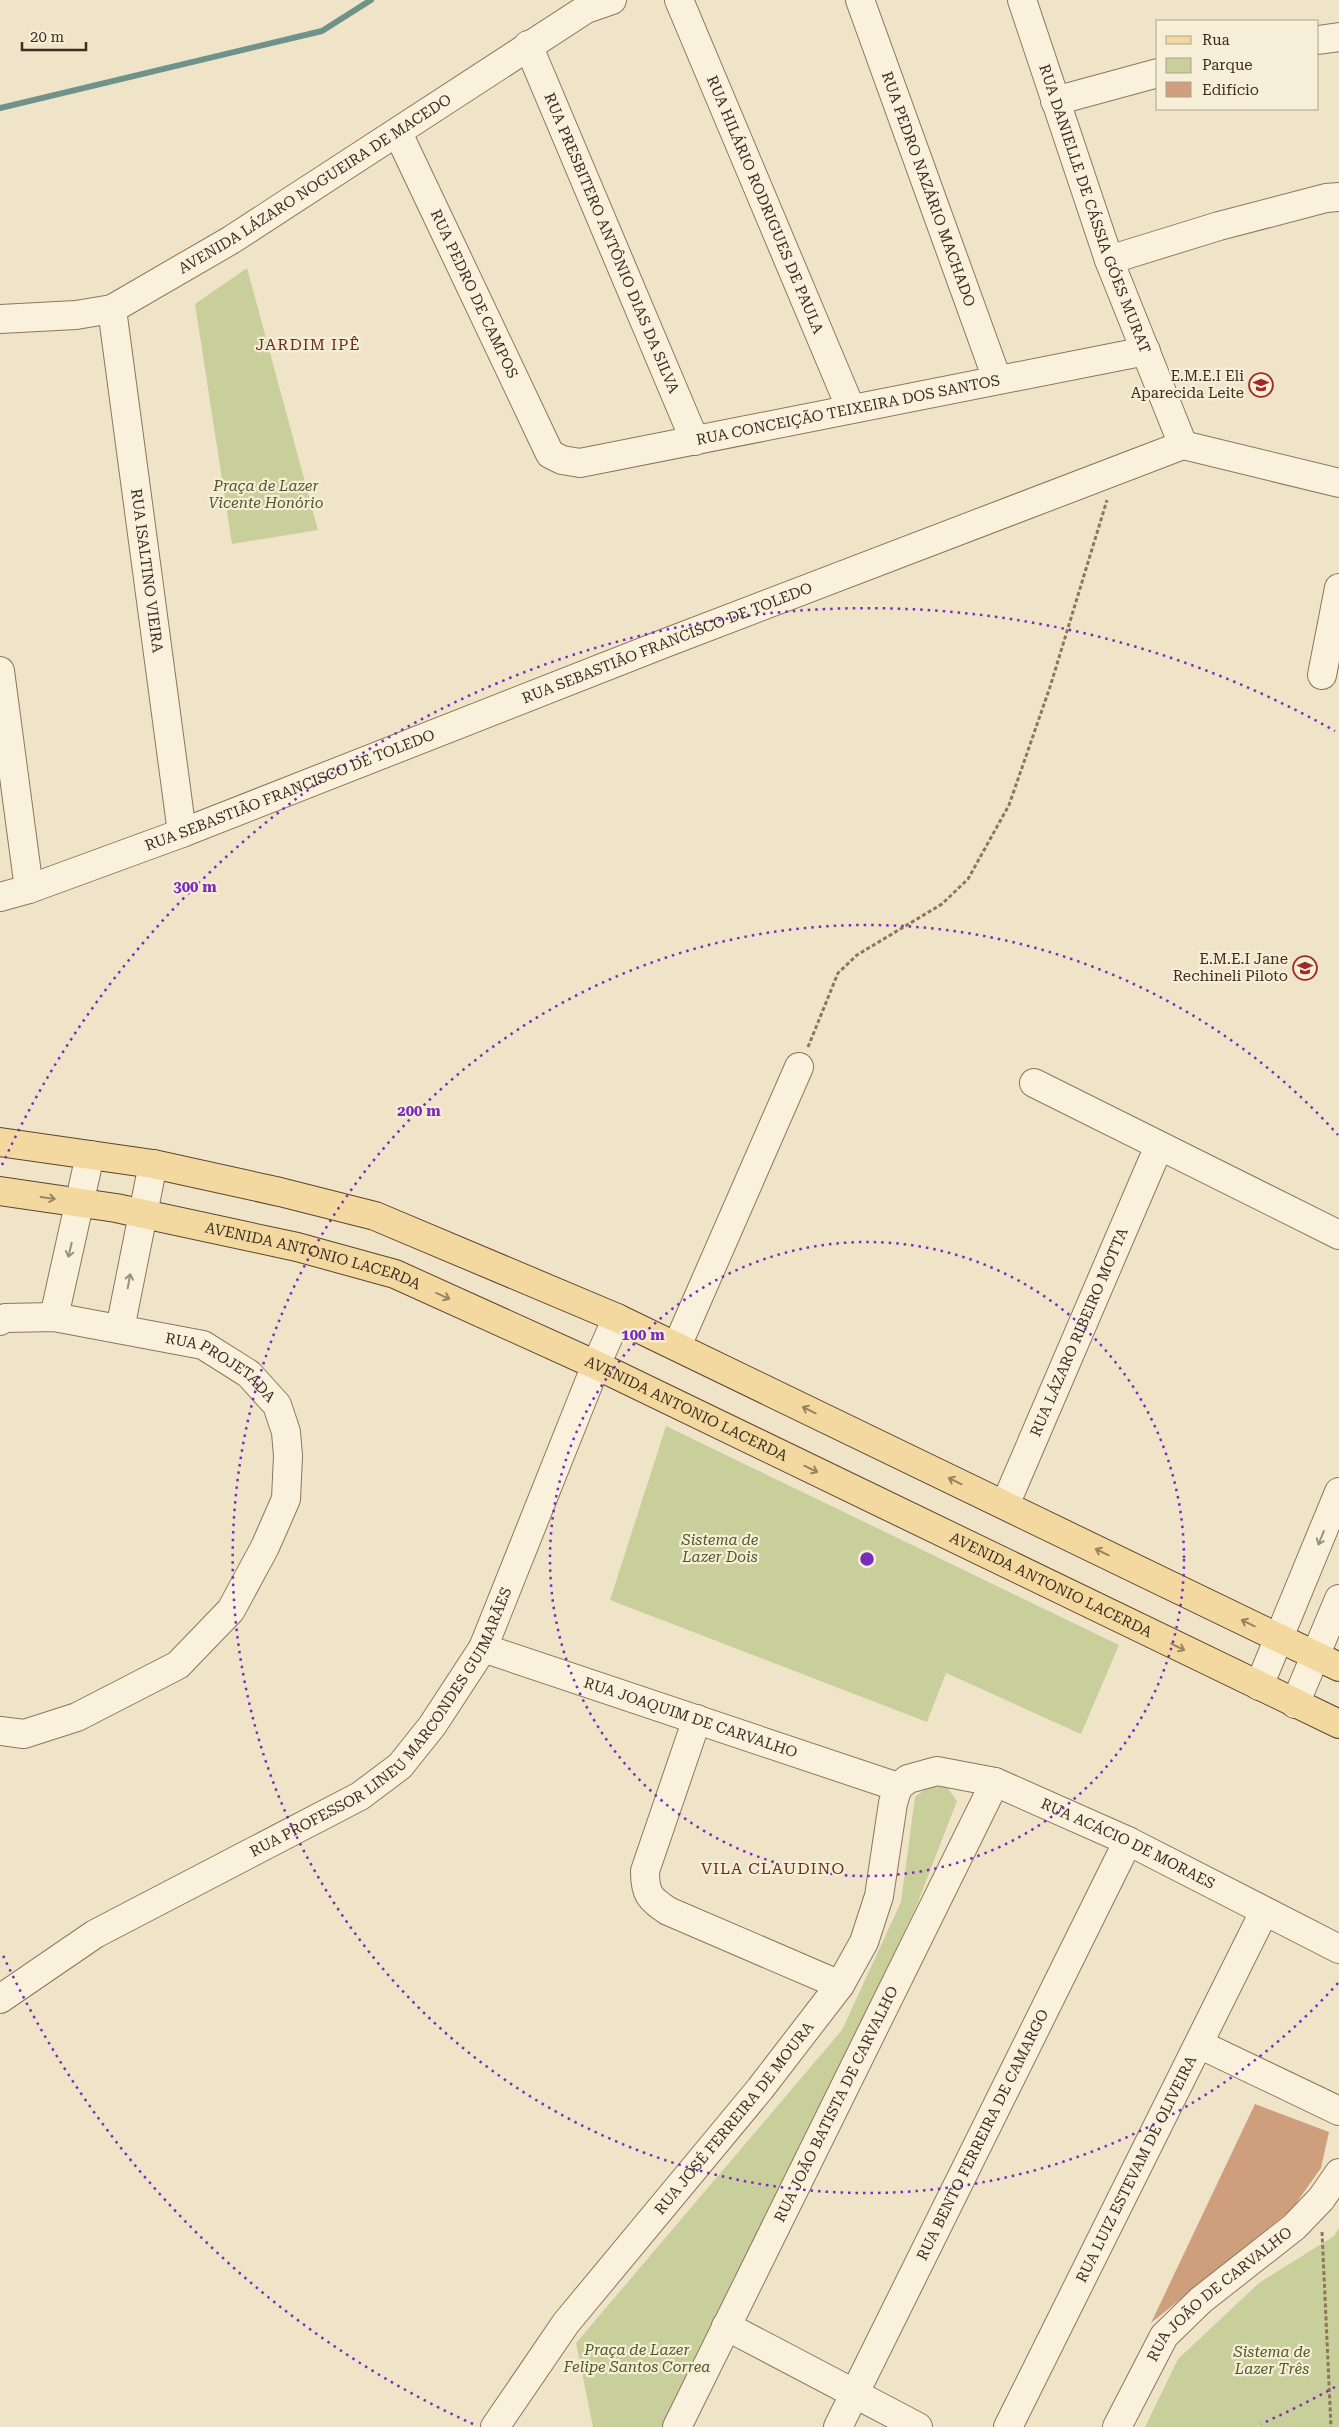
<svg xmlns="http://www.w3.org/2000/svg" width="1339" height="2427" font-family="'Roboto Serif',serif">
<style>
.green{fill:#c9cf9b}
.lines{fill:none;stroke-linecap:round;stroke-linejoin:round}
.stream{stroke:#6f938a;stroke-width:6}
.building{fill:#cf9f7d}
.minor-casing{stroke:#8d765c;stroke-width:30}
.major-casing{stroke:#5b4430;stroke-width:30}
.path{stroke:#8d765c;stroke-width:3;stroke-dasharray:4 2.5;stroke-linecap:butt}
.minor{stroke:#faf1dc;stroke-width:28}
.major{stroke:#f3d9a0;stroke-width:28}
.oneway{stroke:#988460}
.oneway2{stroke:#9c907e}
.ring{fill:none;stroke:#7b2cbf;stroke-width:2.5;stroke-dasharray:2.5 5}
.labels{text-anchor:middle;stroke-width:4.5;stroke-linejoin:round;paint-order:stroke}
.street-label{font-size:15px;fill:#3d2e20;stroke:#f7eed8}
.poi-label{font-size:15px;fill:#3d2e20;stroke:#f7eed8;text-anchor:end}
.park-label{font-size:15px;font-style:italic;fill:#4d5a26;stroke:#f7eed8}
.neighbourhood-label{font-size:16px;letter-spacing:1px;fill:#6b2e1e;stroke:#f7eed8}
.centre{fill:#7b2cbf;stroke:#f7eed8;stroke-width:2.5}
.ring-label{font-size:15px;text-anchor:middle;font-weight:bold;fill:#7b2cbf;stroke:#f7eed8;stroke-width:4.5;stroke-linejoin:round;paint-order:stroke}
</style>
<rect width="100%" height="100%" fill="#f0e4c8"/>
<path class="green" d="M 247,268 L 318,530 L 232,544 L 195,304 Z
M 666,1426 L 1119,1645 L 1081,1734 L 946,1673 L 927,1722 L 610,1600 Z
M 928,1787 L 947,1787 L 957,1801 L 916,1907 L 668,2427 L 593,2427 L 576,2343 L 842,2030 L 901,1902 L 915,1797 Z
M 1339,2228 L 1339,2427 L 1145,2427 L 1178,2359 L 1259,2283 L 1334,2236 Z"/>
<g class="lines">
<path class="stream" d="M 0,108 L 322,31 L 371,0"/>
</g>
<path class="building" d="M 1255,2104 L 1329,2132 L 1321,2168 L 1292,2209 L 1151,2323 Z"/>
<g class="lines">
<g class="minor-casing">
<g id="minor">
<path id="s1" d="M 679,0 L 851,409"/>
<path id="s2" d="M 860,0 L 997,379"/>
<path id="s3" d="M 1022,0 L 1109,260 L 1183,445"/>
<path d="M 1318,40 L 1339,37"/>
<path id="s4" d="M 528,45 L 695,441"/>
<path d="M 1055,101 L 1158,73"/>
<path id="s5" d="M 398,133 L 550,454 L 562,460 L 580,463 L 1146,351"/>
<path d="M 1109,260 L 1219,226 L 1326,198 L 1339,197"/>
<path id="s6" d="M 112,309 L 182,833"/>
<path id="s7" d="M 0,319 L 76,315 L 112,309 L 231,240 L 586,9 L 612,0"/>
<path d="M 0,671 L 29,889"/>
<path d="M 1322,675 L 1339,588"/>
<path id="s8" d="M 0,897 L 29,889 L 182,833 L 668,642 L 1183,445 L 1339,483"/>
<path d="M 1034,1083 L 1339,1235"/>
<path d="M 54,1317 L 90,1155"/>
<path id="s9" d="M 0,1321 L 5,1318 L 54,1317 L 203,1345 L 249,1374 L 277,1405 L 286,1432 L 288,1456 L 286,1499 L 265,1547 L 231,1610 L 178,1665 L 77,1717 L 24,1734 L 0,1731"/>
<path d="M 120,1329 L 153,1164"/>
<path d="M 677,1346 L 799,1067"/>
<path id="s10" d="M 1005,1505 L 1153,1160"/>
<path id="s11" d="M 483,1648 L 898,1787"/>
<path d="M 1259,1686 L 1339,1492"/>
<path d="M 1295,1704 L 1339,1599"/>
<path d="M 697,1719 L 645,1871 C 645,1894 649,1898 668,1911 L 840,1985"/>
<path id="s12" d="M 0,1999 L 95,1934 L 360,1796 L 400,1766 L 432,1726 L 483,1648 L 596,1365 L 617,1318"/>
<path d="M 1199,2044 L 1339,2111"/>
<path d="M 726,2326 L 918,2427"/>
<path id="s13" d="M 495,2427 L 566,2323 L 760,2089 L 840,1985 L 864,1942 L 879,1896 L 893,1803 L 898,1787 L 908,1779 L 937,1771 L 995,1782 L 1128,1841 L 1339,1949"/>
<path id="s14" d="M 677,2427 L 995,1782"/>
<path id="s15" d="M 838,2427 L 1128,1841"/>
<path id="s16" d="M 1008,2427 L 1264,1912"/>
<path id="s17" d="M 1117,2427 L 1164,2336 L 1201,2300 L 1294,2227 L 1321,2199 L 1339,2173"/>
</g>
</g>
<g class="major-casing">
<g id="major">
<path d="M 0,1142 L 153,1164 L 280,1192 L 375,1216 L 617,1318 L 1339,1667"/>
<path id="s18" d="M 0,1191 L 116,1208 L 297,1247 L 395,1274 L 596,1365 L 1339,1724"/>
</g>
</g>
<path class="path" d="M 808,1047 L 838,973 L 857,955 L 942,904 L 968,879 L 1009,805 L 1050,687 L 1107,500
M 1322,2232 L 1331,2427"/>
<use href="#minor" class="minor"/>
<use href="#major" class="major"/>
</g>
<defs><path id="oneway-shaft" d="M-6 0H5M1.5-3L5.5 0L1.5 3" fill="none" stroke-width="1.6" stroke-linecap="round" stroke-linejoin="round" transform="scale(1.25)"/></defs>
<g class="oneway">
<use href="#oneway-shaft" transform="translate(48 1198) rotate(8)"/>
<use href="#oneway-shaft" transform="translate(443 1296) rotate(24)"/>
<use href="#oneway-shaft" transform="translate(809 1410) rotate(-154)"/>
<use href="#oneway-shaft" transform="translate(811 1469) rotate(26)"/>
<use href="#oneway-shaft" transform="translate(955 1481) rotate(-154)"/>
<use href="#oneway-shaft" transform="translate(1102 1552) rotate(-154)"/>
<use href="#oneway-shaft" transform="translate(1248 1623) rotate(-154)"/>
<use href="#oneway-shaft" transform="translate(1178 1647) rotate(26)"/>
</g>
<g class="oneway2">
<use href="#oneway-shaft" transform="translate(70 1250) rotate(103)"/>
<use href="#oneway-shaft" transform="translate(129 1281) rotate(-80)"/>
<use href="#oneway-shaft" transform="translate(1321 1538) rotate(112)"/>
</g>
<g class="ring">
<circle cx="867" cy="1559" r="317"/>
<path d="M1338 1983A634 634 0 1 1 1338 1135"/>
<path d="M1335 2387A951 951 0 0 1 1261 2424M473 2424A951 951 0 0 1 2 1953M2 1165A951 951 0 0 1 1335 731"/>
</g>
<defs>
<g id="school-ring" transform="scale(1.25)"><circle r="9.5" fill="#f7eed8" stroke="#9e2a2b" stroke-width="1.5"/><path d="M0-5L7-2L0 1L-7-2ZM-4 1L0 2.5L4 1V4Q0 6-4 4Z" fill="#9e2a2b"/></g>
</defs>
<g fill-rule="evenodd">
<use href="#school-ring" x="1261" y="385"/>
<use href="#school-ring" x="1305" y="968"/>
</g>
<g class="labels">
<g class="street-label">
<text dy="5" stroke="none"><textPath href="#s7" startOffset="351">AVENIDA LÁZARO NOGUEIRA DE MACEDO</textPath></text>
<text dy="5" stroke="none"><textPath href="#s2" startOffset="201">RUA PEDRO NAZÁRIO MACHADO</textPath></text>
<text dy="5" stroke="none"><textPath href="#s1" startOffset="222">RUA HILÁRIO RODRIGUES DE PAULA</textPath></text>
<text dy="5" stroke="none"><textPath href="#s3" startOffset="221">RUA DANIELLE DE CÁSSIA GÓES MURAT</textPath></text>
<text dy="5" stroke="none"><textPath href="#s4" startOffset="215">RUA PRESBITERO ANTÔNIO DIAS DA SILVA</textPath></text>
<text dy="5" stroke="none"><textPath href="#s5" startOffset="178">RUA PEDRO DE CAMPOS</textPath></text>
<text dy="5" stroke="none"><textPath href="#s5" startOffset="660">RUA CONCEIÇÃO TEIXEIRA DOS SANTOS</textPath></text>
<text dy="5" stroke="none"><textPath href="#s6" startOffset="264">RUA ISALTINO VIEIRA</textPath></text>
<text dy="5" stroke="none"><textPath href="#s8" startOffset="714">RUA SEBASTIÃO FRANCISCO DE TOLEDO</textPath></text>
<text dy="5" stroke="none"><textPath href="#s8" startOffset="309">RUA SEBASTIÃO FRANCISCO DE TOLEDO</textPath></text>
<text dy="5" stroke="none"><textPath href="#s18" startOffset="320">AVENIDA ANTONIO LACERDA</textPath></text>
<text dy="5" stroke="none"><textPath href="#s10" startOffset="188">RUA LÁZARO RIBEIRO MOTTA</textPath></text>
<text dy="5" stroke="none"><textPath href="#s9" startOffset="232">RUA PROJETADA</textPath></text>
<text dy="5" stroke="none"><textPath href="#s18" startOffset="725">AVENIDA ANTONIO LACERDA</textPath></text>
<text dy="5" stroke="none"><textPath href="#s18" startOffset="1130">AVENIDA ANTONIO LACERDA</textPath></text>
<text dy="5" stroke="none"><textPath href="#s11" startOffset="219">RUA JOAQUIM DE CARVALHO</textPath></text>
<text dy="5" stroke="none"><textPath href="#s12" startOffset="482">RUA PROFESSOR LINEU MARCONDES GUIMARÃES</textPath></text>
<text dy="5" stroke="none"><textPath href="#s13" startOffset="1018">RUA ACÁCIO DE MORAES</textPath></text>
<text dy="5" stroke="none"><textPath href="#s14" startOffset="360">RUA JOÃO BATISTA DE CARVALHO</textPath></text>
<text dy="5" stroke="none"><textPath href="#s13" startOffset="391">RUA JOSÉ FERREIRA DE MOURA</textPath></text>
<text dy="5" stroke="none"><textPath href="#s15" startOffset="326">RUA BENTO FERREIRA DE CAMARGO</textPath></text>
<text dy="5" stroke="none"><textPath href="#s16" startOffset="288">RUA LUIZ ESTEVAM DE OLIVEIRA</textPath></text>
<text dy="5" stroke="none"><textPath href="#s17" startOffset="171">RUA JOÃO DE CARVALHO</textPath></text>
</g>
<g class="poi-label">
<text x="1244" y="381">E.M.E.I Eli<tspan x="1244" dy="17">Aparecida Leite</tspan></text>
<text x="1288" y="964">E.M.E.I Jane<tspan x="1288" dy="17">Rechineli Piloto</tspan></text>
</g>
<g class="park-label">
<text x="266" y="491">Praça de Lazer<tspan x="266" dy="17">Vicente Honório</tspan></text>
<text x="720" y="1545">Sistema de<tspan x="720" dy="17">Lazer Dois</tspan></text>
<text x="637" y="2355">Praça de Lazer<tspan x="637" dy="17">Felipe Santos Correa</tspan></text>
<text x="1272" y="2357">Sistema de<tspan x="1272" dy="17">Lazer Três</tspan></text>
</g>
<g class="neighbourhood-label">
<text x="308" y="350">JARDIM IPÊ</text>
<text x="773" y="1874">VILA CLAUDINO</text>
</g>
</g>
<circle cx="867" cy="1559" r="8" class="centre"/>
<g class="ring-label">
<text x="195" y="892">300 m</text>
<text x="419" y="1116">200 m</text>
<text x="643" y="1340">100 m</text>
</g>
<rect x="1156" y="20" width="162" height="90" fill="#f7eed8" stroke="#ada18e"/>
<rect x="1166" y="36" width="25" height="8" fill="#f3d9a0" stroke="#ada18e"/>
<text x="1202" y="45" font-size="15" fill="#3d2e20">Rua</text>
<rect x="1166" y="58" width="25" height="15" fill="#c9cf9b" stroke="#ada18e"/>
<text x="1202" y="70" font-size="15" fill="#3d2e20">Parque</text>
<rect x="1166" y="82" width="25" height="15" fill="#cf9f7d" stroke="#ada18e"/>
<text x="1202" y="95" font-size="15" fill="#3d2e20">Edifício</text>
<path d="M22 42v8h64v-8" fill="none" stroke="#3d2e20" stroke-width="2.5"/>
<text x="30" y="42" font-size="15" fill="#3d2e20" stroke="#f7eed8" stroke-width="4" paint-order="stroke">20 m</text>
</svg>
